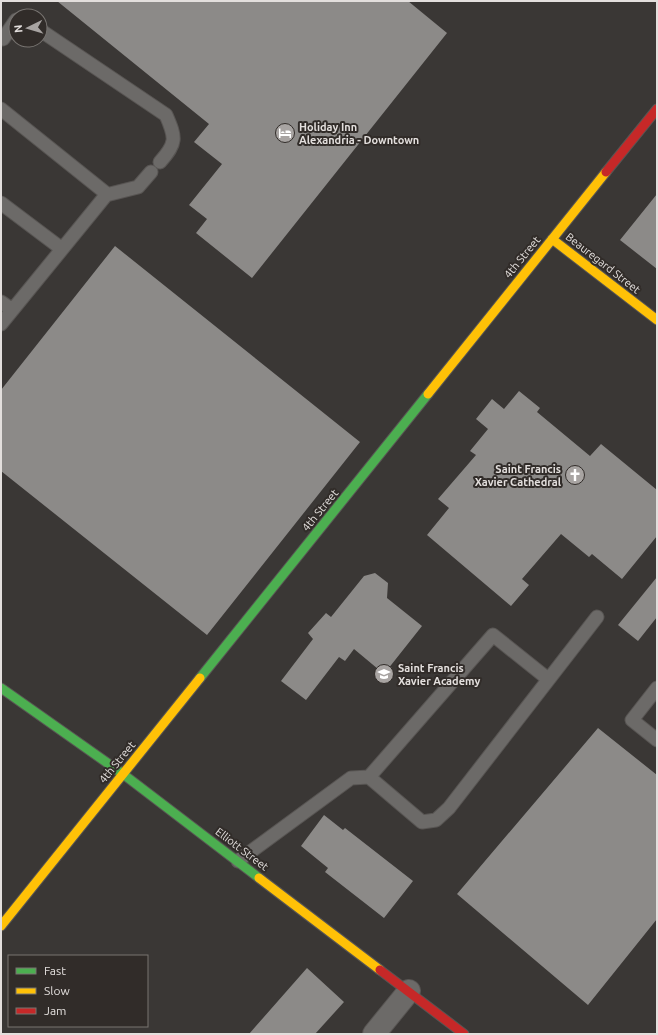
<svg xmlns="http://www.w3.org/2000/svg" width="658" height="1035" font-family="Ubuntu,sans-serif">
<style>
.building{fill:#8c8a88}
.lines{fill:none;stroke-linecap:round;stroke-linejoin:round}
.lane-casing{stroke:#585553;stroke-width:15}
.street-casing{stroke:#585553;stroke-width:24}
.fast-casing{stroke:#585553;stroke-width:11}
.slow-casing{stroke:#585553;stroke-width:11}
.jam-casing{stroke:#585553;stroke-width:11}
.lane{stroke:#6c6a68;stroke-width:13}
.street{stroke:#6c6a68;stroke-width:22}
.fast{stroke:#4caf50;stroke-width:9}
.slow{stroke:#ffc107;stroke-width:9}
.jam{stroke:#c62828;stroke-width:9}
.labels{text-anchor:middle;stroke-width:4;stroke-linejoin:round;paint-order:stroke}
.poi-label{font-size:11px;font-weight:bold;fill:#e3dfdd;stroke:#312c29;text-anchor:start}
.street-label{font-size:11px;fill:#e3dfdd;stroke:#312c29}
</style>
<rect width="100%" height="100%" fill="#3a3735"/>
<path class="building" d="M 57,1 L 408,1 L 447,33 L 252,278 L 196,233 L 207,219 L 189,205 L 222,164 L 194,142 L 209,124 Z
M 657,194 L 657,269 L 620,240 Z
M 115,246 L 360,442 L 207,635 L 1,471 L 1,390 Z
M 519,391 L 540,408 L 537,412 L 590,456 L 601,444 L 657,490 L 657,536 L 622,579 L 592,554 L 589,557 L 561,534 L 522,579 L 529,585 L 511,606 L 427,535 L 449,508 L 438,499 L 476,455 L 470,451 L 488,429 L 476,419 L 492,399 L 504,409 Z
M 375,573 L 388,583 L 387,598 L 422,626 L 384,674 L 354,649 L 345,661 L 339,657 L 306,700 L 281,681 L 313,639 L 308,633 L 326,613 L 331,617 L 364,576 Z
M 657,577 L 657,617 L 638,641 L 618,625 Z
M 598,728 L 657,775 L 657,919 L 588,1005 L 457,894 Z
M 324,815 L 343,830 L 345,828 L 413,881 L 384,918 L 325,872 L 328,868 L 301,846 Z
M 307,968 L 344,1002 L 315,1034 L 249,1034 Z"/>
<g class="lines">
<g class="lane-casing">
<path id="lane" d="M 40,30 L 166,115 C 176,138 177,143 160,162
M 3,39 L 16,20
M 1,109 L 107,194 L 1,324
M 106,195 L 138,187 L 151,172
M 1,203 L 62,249
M 1,302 L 11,309
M 657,688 L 632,720 L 657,740
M 369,777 L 493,635 L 548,679
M 238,861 L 351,778 L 369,777 L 422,822 L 436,820 L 449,808 L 597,617"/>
</g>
<g class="street-casing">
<path id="street" d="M 374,1034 L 409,991"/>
</g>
<g class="fast-casing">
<path id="fast" d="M 200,678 L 428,394
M 1,688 L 123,774 L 259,878"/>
</g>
<g class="slow-casing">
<path id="slow" d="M 552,239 L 657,320
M 428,394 L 606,172
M 259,878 L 380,970
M 1,926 L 200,678"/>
</g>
<g class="jam-casing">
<path id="jam" d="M 606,172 L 657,109
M 380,970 L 464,1034"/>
</g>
<use href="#lane" class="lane"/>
<use href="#street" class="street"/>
<use href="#fast" class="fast"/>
<use href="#slow" class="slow"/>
<use href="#jam" class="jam"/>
</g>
<defs>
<g id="hotel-disc" transform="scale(1)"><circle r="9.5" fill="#a8a4a2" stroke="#312c29"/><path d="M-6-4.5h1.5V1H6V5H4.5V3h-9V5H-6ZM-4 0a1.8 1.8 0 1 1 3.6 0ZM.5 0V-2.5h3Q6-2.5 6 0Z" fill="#fff"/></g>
<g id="church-disc" transform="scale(1)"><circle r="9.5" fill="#a8a4a2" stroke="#312c29"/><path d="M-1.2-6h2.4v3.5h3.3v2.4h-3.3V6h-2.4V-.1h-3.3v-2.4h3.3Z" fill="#fff"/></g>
<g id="school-disc" transform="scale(1)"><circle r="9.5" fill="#a8a4a2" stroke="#312c29"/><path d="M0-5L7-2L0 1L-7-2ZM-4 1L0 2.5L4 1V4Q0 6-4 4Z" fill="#fff"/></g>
</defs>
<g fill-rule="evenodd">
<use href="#hotel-disc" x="285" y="133"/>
<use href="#church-disc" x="575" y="475"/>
<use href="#school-disc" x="384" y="674"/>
</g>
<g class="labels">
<g class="poi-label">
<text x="299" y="131">Holiday Inn<tspan x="299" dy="13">Alexandria - Downtown</tspan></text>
<text x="561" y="473" text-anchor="end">Saint Francis<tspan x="561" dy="13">Xavier Cathedral</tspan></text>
<text x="398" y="672">Saint Francis<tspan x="398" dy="13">Xavier Academy</tspan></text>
</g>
<g class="street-label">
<text transform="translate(522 257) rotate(-51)" y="4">4th Street</text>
<text transform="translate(603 263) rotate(38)" y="4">Beauregard Street</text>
<text transform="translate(320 510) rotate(-51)" y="4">4th Street</text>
<text transform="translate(117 762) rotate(-51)" y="4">4th Street</text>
<text transform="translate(242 849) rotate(37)" y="4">Elliott Street</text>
</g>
</g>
<rect width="658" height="1035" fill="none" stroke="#e3dfdd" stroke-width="4"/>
<rect x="8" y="955" width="140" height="72" fill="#312c29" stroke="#787471"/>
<rect x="16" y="968" width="20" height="6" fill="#4caf50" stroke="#787471"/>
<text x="44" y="975" font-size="12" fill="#e3dfdd">Fast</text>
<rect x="16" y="988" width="20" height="6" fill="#ffc107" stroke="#787471"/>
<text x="44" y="995" font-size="12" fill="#e3dfdd">Slow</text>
<rect x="16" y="1008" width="20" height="6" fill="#c62828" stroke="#787471"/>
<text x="44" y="1015" font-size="12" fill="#e3dfdd">Jam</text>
<g transform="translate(28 28) rotate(265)"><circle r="19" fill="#312c29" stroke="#787471"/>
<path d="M0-3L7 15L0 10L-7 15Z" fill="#a8a4a2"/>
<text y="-6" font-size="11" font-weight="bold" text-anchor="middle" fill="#e3dfdd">N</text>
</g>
</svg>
